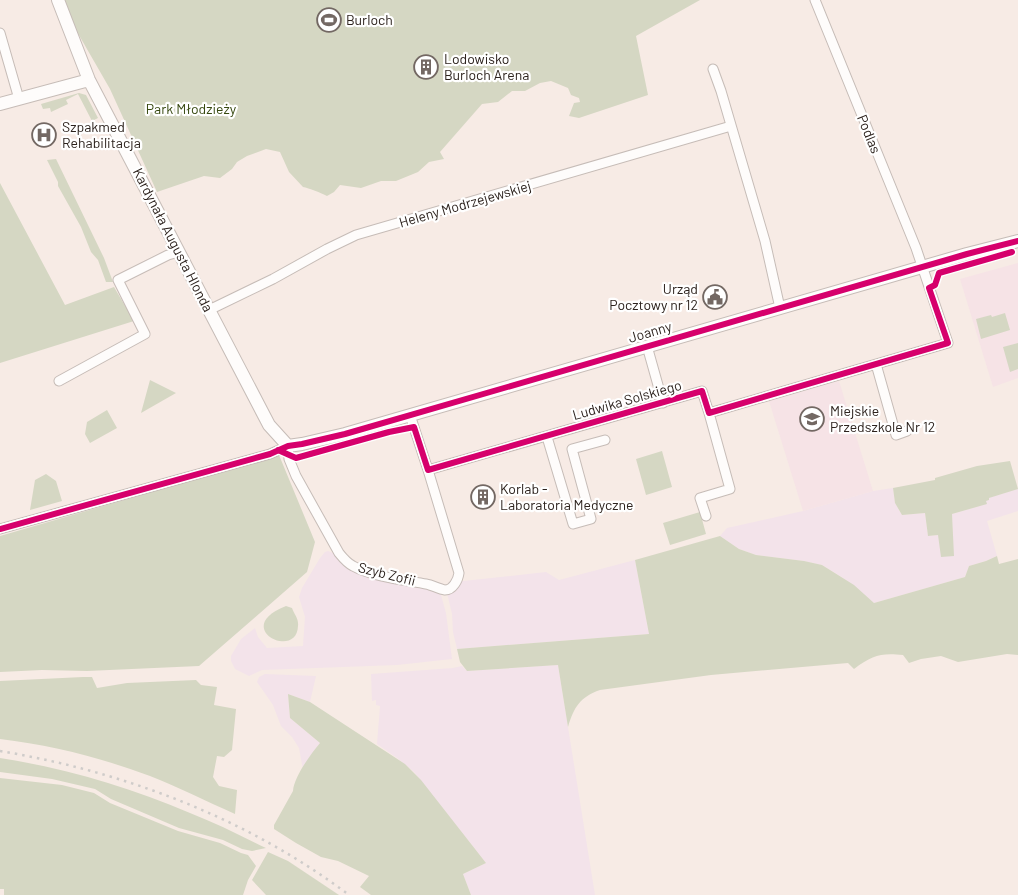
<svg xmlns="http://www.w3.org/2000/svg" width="1018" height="895" font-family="Barlow,sans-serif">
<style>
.industrial{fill:#f3e3ea}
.education{fill:#f6e3e6}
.green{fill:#d5d7c3}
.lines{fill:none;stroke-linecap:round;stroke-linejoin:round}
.street-casing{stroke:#c6bcb7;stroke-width:11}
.secondary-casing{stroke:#c6bcb7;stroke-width:14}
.street{stroke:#fefcfb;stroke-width:9}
.secondary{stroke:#fefcfb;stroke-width:12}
.rail{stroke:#cfccca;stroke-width:2.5;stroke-dasharray:2.5 5;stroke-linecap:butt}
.cycleway-casing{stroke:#fff;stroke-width:9}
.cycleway{stroke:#d6006c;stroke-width:6}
.labels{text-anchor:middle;stroke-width:4.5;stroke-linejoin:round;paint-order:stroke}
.poi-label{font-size:14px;fill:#2c221d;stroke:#fff;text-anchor:start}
.park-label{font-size:14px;fill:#36480f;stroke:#fff}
.street-label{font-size:14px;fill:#2c221d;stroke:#fff}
</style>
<rect width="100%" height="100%" fill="#f7ebe5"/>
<path class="industrial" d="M 893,488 L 895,503 L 902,515 L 925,513 L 928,536 L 938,535 L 953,555 L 952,514 L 986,504 L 986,501 L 988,498 L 1018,489 L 1018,511 L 987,521 L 997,556 L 986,561 L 969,566 L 965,577 L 874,603 L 843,578 L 822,565 L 804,561 L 756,555 L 739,549 L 720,536 L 727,528 L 803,511 L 873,491 Z
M 328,551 L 333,553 L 347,568 L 351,570 L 432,591 L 441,595 L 446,613 L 452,659 L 397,665 L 262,670 L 249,676 L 235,669 L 231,661 L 231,656 L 241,639 L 255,628 L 258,637 L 267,648 L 303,646 L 305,617 L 299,597 L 302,588 L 320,558 L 325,552 Z
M 635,560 L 649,634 L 457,649 L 453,632 L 452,614 L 447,593 L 454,582 L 546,572 L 559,580 Z
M 558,665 L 595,895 L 471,895 L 463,874 L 486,863 L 414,772 L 397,758 L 377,744 L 380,706 L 376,705 L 376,700 L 372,701 L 371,674 L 453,668 L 462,666 L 467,671 Z
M 265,674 L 316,676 L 310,702 L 288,694 L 290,718 L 320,743 L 314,751 L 303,770 L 299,748 L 292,737 L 281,726 L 273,705 L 257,682 L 259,677 Z"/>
<path class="education" d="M 1018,263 L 1018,378 L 993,387 L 960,279 Z
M 839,381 L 873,491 L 803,511 L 769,401 Z"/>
<path class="green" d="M 64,0 L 700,0 L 636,36 L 648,95 L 579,118 L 569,116 L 574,103 L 580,102 L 579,98 L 571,95 L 568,88 L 551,81 L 540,83 L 525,91 L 512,91 L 498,102 L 482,104 L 440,152 L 444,159 L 429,162 L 418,172 L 396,181 L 381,181 L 361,188 L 340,185 L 334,192 L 327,196 C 321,193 309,188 303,187 L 289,172 L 280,152 L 266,149 L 247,156 L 237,162 L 232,169 L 220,178 L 204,176 L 157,192 L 110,89 L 72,23 Z
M 79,93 L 86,95 L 98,118 L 92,121 L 78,94 L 66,100 L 68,104 L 51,112 L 50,108 L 43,109 L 41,104 Z
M 56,159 L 104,258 L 113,282 L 106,282 L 98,260 L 91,252 L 81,227 L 58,186 L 58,182 L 47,160 Z
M 0,183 L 65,305 L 114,287 L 134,321 L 0,363 Z
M 1005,313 L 1010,330 L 981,339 L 976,319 L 991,315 L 992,317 Z
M 1018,343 L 1018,369 L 1010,372 L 1003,347 Z
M 150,380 L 176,393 L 141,413 Z
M 107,410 L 117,428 L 90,443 L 85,434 L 87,422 Z
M 662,451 L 672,487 L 646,495 L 636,459 Z
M 279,455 L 315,542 L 307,572 L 199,666 L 87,671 L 42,670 L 0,672 L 0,536 Z
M 1010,461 L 1018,489 L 989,498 L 989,500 L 986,501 L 987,504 L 952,514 L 954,556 L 941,557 L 938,535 L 928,536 L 925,513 L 902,515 L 895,503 L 893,488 L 935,480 L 935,478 L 977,466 Z
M 46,474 L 56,481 L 62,501 L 30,510 L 35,480 Z
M 700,512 L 706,534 L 670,545 L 663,523 Z
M 720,536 L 739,549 L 756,555 L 804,561 L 822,565 L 854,585 L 874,603 L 965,577 L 969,566 L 986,561 L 997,556 L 999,564 L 1018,559 L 1018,655 L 1007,654 L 958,662 L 941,656 L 921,659 L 909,663 L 903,655 C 880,653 873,655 854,669 L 848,663 L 711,675 L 600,690 C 580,697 574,707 568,727 L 558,665 L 467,671 L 460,662 L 457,649 L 649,634 L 635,560 Z
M 286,606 L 292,608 C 294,614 299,619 298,626 C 297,661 230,628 286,606 Z
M 83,677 L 92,677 L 97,688 L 127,683 L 196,680 L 201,685 L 217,687 L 214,705 L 236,709 L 232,750 L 224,757 L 217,756 L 213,777 L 219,786 L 237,790 L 235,814 C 206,801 178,787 150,776 C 102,758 51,745 0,739 L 0,681 Z
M 288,694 L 310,702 L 405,764 L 421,780 L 486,863 L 463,874 L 471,895 L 371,895 L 360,887 L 369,876 L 338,861 L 321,857 L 296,843 L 274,829 L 274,825 L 293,791 C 294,777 310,755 320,743 L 290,718 Z
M 0,758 C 64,768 130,787 190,813 C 216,823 241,836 266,848 L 252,851 L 242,849 L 223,840 L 179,828 L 111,799 L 95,789 L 52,779 L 0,772 Z
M 0,778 L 62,785 L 94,793 L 110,803 L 178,831 L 220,843 L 241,853 L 248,855 L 256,866 L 248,880 L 243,895 L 4,895 L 4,889 L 0,889 Z
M 268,852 L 288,861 L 339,895 L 266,895 L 252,880 Z"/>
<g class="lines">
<g class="street-casing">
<path id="street" d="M 0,33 L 19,99
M 713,69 L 721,91 L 765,241 L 780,308
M 209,310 L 273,279 L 327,249 L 356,235 L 731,126
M 647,346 L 663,403
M 876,364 L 896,435 L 907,431
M 59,381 L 145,334 L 118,280 L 168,255 L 179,252
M 547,437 L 573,524 L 591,519 L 572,449 L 605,440
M 428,470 L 702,391 L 709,413 L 948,343 L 916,248 L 815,0
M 706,516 L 700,498 L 730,489 L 709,413
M 0,529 L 270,454 L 288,446 L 289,459 L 296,476 L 339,553 C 343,558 347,563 353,566 C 373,577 404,580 426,584 C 432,585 439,589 445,590 C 453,590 458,580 459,573 L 428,470 L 410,415"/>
</g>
<g class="secondary-casing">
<path id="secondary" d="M 58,0 L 89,80 L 269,425 L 288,446 L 302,444 L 345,434 L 967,254 L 1018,241
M 0,104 L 89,80"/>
</g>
<use href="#street" class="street"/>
<use href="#secondary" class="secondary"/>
<path class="rail" d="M 0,751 C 125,772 247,818 349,895"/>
<g class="cycleway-casing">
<path id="cycleway" d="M 278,450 L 296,458 L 389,432 L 414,427 L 428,470 L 702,391 L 709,413 L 948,343 L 929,288 L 935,285 L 939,273 L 1012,252
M 0,529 L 270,454 L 288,446 L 302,444 L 345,434 L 967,254 L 1018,241"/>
</g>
<use href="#cycleway" class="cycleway"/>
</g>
<defs>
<g id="stadium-ring" transform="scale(1.25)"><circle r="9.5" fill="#fff" stroke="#736863" stroke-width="1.5"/><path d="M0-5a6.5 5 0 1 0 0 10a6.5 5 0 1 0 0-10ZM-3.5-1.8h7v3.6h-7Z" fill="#736863"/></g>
<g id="building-ring" transform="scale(1.25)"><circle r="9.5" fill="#fff" stroke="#736863" stroke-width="1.5"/><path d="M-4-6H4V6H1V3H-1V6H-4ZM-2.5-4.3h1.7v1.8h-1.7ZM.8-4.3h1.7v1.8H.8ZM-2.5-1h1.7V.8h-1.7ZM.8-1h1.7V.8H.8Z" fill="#736863"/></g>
<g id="hospital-ring" transform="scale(1.25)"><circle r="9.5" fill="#fff" stroke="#736863" stroke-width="1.5"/><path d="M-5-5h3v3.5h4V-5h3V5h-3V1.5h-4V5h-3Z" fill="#736863"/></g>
<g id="civic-ring" transform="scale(1.25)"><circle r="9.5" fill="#fff" stroke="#736863" stroke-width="1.5"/><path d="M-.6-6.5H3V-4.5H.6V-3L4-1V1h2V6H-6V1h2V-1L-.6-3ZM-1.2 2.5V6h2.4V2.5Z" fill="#736863"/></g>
<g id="school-ring" transform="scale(1.25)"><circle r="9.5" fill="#fff" stroke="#736863" stroke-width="1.5"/><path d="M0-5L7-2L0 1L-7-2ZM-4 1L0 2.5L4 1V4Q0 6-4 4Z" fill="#736863"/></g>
</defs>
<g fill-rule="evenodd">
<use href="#stadium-ring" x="329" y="20"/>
<use href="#building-ring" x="426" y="67"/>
<use href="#hospital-ring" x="44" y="135"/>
<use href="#civic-ring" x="715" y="297"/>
<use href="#school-ring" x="812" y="419"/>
<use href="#building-ring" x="483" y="497"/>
</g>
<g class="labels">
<g class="poi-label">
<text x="346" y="25">Burloch</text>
<text x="444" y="64">Lodowisko<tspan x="444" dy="16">Burloch Arena</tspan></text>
<text x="62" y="132">Szpakmed<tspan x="62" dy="16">Rehabilitacja</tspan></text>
<text x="698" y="294" text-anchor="end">Urząd<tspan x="698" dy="16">Pocztowy nr 12</tspan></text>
<text x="830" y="416">Miejskie<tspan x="830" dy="16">Przedszkole Nr 12</tspan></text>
<text x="500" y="494">Korlab -<tspan x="500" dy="16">Laboratoria Medyczne</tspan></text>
</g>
<g class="park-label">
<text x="191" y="114">Park Młodzieży</text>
</g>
<g class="street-label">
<text transform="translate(869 134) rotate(68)" y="5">Podlas</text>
<text transform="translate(465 204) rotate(-16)" y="5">Heleny Modrzejewskiej</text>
<text transform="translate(173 240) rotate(63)" y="5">Kardynała Augusta Hlonda</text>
<text transform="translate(650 332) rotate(-16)" y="5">Joanny</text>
<text transform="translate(627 400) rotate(-16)" y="5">Ludwika Solskiego</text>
<text transform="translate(387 574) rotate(14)" y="5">Szyb Zofii</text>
</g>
</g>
</svg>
